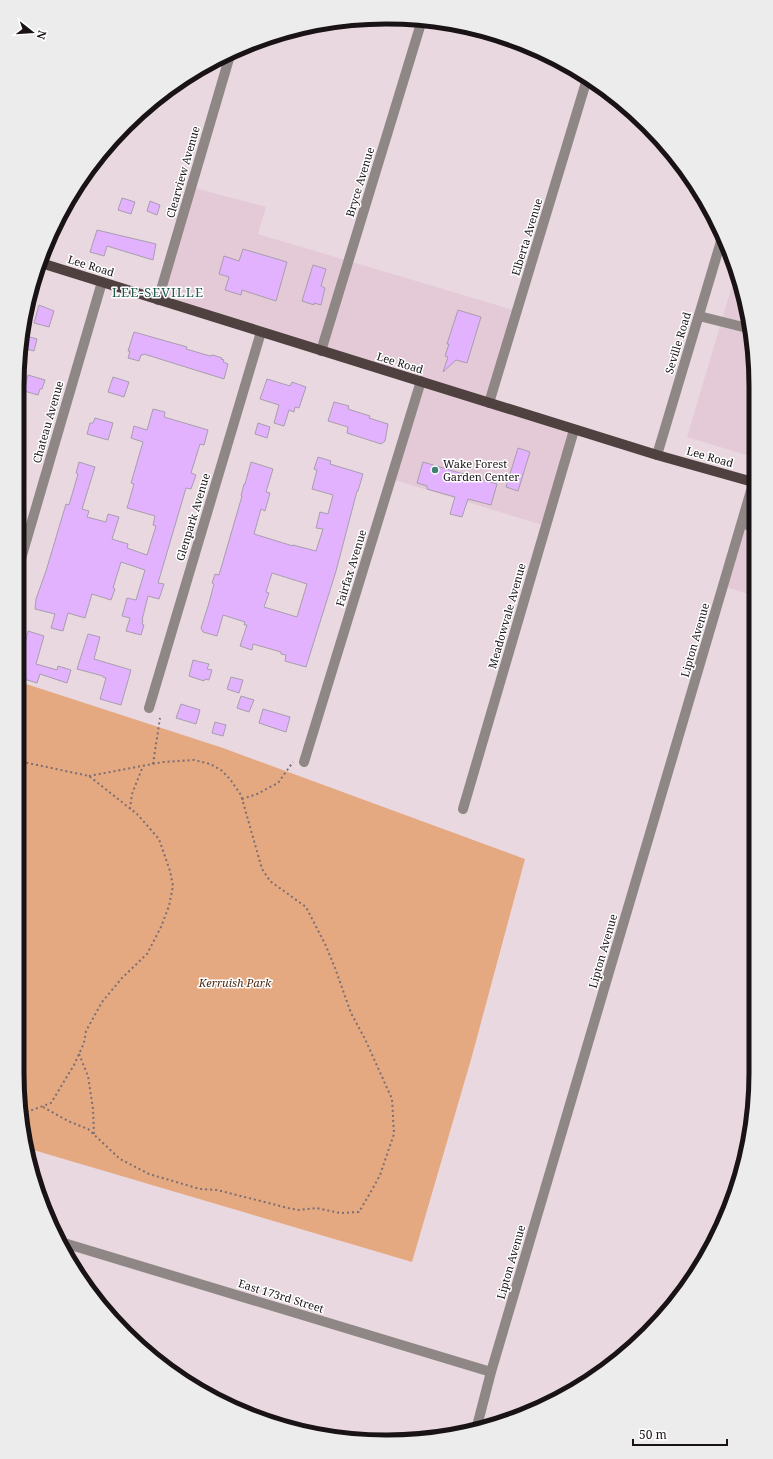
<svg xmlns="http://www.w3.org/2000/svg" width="773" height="1459" font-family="'Noto Serif',serif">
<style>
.built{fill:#e3cad6}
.green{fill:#e5a981}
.building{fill:#e2b2fe;stroke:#a79eac;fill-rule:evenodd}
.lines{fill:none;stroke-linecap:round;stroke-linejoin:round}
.path{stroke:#7a6e74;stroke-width:2;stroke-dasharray:2 3;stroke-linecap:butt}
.minor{stroke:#8f8786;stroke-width:10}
.major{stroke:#4f4140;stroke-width:10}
.poi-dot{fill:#3e8072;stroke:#fff;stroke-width:1.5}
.labels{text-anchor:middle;stroke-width:3;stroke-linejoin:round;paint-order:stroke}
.street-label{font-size:11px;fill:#191316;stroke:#fff}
.poi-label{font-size:11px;fill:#191316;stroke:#fff;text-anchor:start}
.park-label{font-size:11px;font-style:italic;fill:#482912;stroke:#fff}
.quarter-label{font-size:13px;letter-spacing:1px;fill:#23584d;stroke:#fff}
.rim{fill:none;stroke:#191316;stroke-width:5}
</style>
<rect width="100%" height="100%" fill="#ead8e1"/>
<path class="built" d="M 191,187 L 266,207 L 258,234 L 517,311 L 489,403 L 574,430 L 546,526 L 391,479 L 420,382 L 158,300 Z
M 737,269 L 753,338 L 753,457 L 687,437 Z
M 753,484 L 754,596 L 723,586 Z"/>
<path class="green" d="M 17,681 L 223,748 L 525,859 L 472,1056 L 412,1262 L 30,1149 L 17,1072 Z"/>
<path class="building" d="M 122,198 L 135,202 L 131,214 L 118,210 Z
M 150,201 L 160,205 L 157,215 L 147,211 Z
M 97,230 L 156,244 L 153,260 L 107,246 L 104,256 L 90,252 Z
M 243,249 L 287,262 L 276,301 L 242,290 L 241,295 L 225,290 L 229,277 L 219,274 L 224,256 L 239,261 Z
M 313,265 L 326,269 L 321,286 L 325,288 L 321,305 L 314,303 L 314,305 L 302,301 Z
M 39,305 L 54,311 L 49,327 L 34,323 Z
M 458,310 L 481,317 L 467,363 L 456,360 L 443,372 L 448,357 L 445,356 L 449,344 L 447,344 Z
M 134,332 L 187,347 L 186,349 L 210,356 L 213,355 L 222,358 L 221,359 L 224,360 L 223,362 L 228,364 L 224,379 L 144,354 L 143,355 L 141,355 L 139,361 L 128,358 L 130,351 L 128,351 Z
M 26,336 L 37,339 L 34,351 L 23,348 Z
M 28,375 L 45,380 L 42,389 L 40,389 L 38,395 L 24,391 Z
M 113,377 L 129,382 L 124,397 L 108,392 Z
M 267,379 L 290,386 L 292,382 L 306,387 L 299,408 L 295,407 L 294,412 L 289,410 L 284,426 L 274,423 L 279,405 L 260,399 Z
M 334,402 L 349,406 L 348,409 L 370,416 L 369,418 L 388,424 L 385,441 L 381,444 L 347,433 L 348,427 L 328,421 Z
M 153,409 L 165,412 L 164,417 L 208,430 L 204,445 L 200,444 L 191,473 L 196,475 L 191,489 L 186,488 L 158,583 L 164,584 L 159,599 L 148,596 L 142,620 L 143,620 L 142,624 L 144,625 L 141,635 L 126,631 L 130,618 L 122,616 L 127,598 L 136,600 L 145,570 L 121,562 L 113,588 L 115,589 L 111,600 L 92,594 L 85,618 L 68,613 L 63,631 L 51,628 L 55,614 L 35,609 L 36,599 L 46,571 L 66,504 L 69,505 L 78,474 L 76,473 L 79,462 L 95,467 L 82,509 L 89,511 L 87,517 L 106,522 L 108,514 L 119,517 L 112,539 L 128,544 L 127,548 L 147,555 L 156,526 L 153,525 L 155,516 L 127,508 L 134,484 L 131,483 L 143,442 L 131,438 L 134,426 L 147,430 Z
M 95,418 L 113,423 L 108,440 L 87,434 L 90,423 L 93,423 Z
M 258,423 L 270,427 L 267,438 L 255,434 Z
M 518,448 L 530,452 L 518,491 L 506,487 Z
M 318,457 L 331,461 L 330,464 L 363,474 L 358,491 L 357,491 L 336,571 L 306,667 L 285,661 L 286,655 L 281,654 L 281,652 L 253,644 L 252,650 L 240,646 L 247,625 L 244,625 L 245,622 L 223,615 L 217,636 L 203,632 L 201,628 L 209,603 L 214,584 L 212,583 L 215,574 L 219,575 L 242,496 L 241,496 L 244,484 L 245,484 L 251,462 L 273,469 L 266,492 L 270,493 L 265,511 L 261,509 L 254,534 L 293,546 L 293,545 L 316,551 L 323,529 L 316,528 L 320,512 L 328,514 L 333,495 L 312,489 L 317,470 L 314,469 ZM 272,573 L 307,584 L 297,617 L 264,607 L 269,593 L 266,592 Z
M 423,462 L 497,484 L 491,505 L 468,499 L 462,517 L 450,514 L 455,497 L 427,489 L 427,486 L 417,483 Z
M 28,631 L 44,636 L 36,664 L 57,670 L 58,666 L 71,670 L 67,683 L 40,674 L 37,683 L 17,677 L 17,665 L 19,659 L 21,659 Z
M 88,634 L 100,637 L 94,659 L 131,670 L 121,705 L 100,699 L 106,678 L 103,677 L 103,676 L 77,669 Z
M 193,660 L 209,664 L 207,669 L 212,670 L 209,680 L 205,679 L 204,681 L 189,676 Z
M 231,677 L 243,680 L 239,693 L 227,689 Z
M 241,696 L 254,700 L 249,712 L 237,708 Z
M 181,704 L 200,710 L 196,724 L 176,718 Z
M 263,709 L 290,717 L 286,732 L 259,723 Z
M 215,722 L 226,725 L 223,736 L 212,733 Z"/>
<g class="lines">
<path class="path" d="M 17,759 L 23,762 L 89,776 L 137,814 L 159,839 L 170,871 L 173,886 L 169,906 L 161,927 L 147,954 L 122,978 L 102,1002 L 86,1031 L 84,1043 L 74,1065 L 51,1103 L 24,1113
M 153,764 L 160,718
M 242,799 L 257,794 L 278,783 L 293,762
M 130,809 L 132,794 L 143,766
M 79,1054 L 88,1076 L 93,1109 L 94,1134
M 43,1107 L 68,1121 L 88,1129 L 120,1159 L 149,1174 L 200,1189 L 217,1190 L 288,1208 L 299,1210 L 316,1208 L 340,1213 L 359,1212 L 373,1188 L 380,1175 L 394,1134 L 392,1099 L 365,1039 L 351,1013 L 335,968 L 326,946 L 306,907 L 270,881 L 262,869 L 241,795 L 230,779 L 221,770 L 210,764 L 194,760 L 163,762 L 89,776"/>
<path class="minor" d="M 158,300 L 231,52
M 699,316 L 751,329
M 321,351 L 422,20
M 489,403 L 587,79
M 657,455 L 722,238
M 742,523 L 753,527
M 18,569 L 102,282
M 149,708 L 261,332
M 304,762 L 421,381
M 463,809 L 574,430
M 64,1243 L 491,1372
M 477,1426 L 491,1372 L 753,484"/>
<path class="major" d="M 41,263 L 657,455 L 753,482"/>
</g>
<circle class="poi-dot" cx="435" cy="470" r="4"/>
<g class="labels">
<g class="street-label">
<text transform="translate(183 172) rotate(-74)" y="4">Clearview Avenue</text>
<text transform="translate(360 182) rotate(-73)" y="4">Bryce Avenue</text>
<text transform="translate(527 237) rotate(-73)" y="4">Elberta Avenue</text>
<text transform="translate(91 266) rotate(17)" y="4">Lee Road</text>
<text transform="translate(678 343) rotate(-73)" y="4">Seville Road</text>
<text transform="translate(400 363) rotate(17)" y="4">Lee Road</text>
<text transform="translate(48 422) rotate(-74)" y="4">Chateau Avenue</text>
<text transform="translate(710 457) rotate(16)" y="4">Lee Road</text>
<text transform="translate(193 517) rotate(-73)" y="4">Glenpark Avenue</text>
<text transform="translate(351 568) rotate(-73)" y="4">Fairfax Avenue</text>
<text transform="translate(507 616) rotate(-74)" y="4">Meadowvale Avenue</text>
<text transform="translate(695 640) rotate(-74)" y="4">Lipton Avenue</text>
<text transform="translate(603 951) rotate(-74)" y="4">Lipton Avenue</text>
<text transform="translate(511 1262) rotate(-74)" y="4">Lipton Avenue</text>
<text transform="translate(281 1296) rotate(17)" y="4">East 173rd Street</text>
</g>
<g class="poi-label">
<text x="443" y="468">Wake Forest<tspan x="443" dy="13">Garden Center</tspan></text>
</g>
<g class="park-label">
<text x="235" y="987">Kerruish Park</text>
</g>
<g class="quarter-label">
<text x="158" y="297">LEE-SEVILLE</text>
</g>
</g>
<path d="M0 0H773V1459H0ZM386 24H387A362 362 0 0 1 749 386V1073A362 362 0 0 1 387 1435H386A362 362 0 0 1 24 1073V386A362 362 0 0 1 386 24Z" fill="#edecec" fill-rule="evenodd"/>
<path class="rim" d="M386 24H387A362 362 0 0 1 749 386V1073A362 362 0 0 1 387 1435H386A362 362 0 0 1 24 1073V386A362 362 0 0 1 386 24Z"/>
<g transform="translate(32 32) rotate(107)" stroke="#ffffff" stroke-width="3" paint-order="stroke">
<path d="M0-3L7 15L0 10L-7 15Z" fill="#191316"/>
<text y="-6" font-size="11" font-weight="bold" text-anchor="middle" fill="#191316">N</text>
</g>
<path d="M633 1439v6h94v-6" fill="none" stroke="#191316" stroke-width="2"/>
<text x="639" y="1439" font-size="12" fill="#191316" stroke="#ffffff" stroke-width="3" paint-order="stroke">50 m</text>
</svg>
